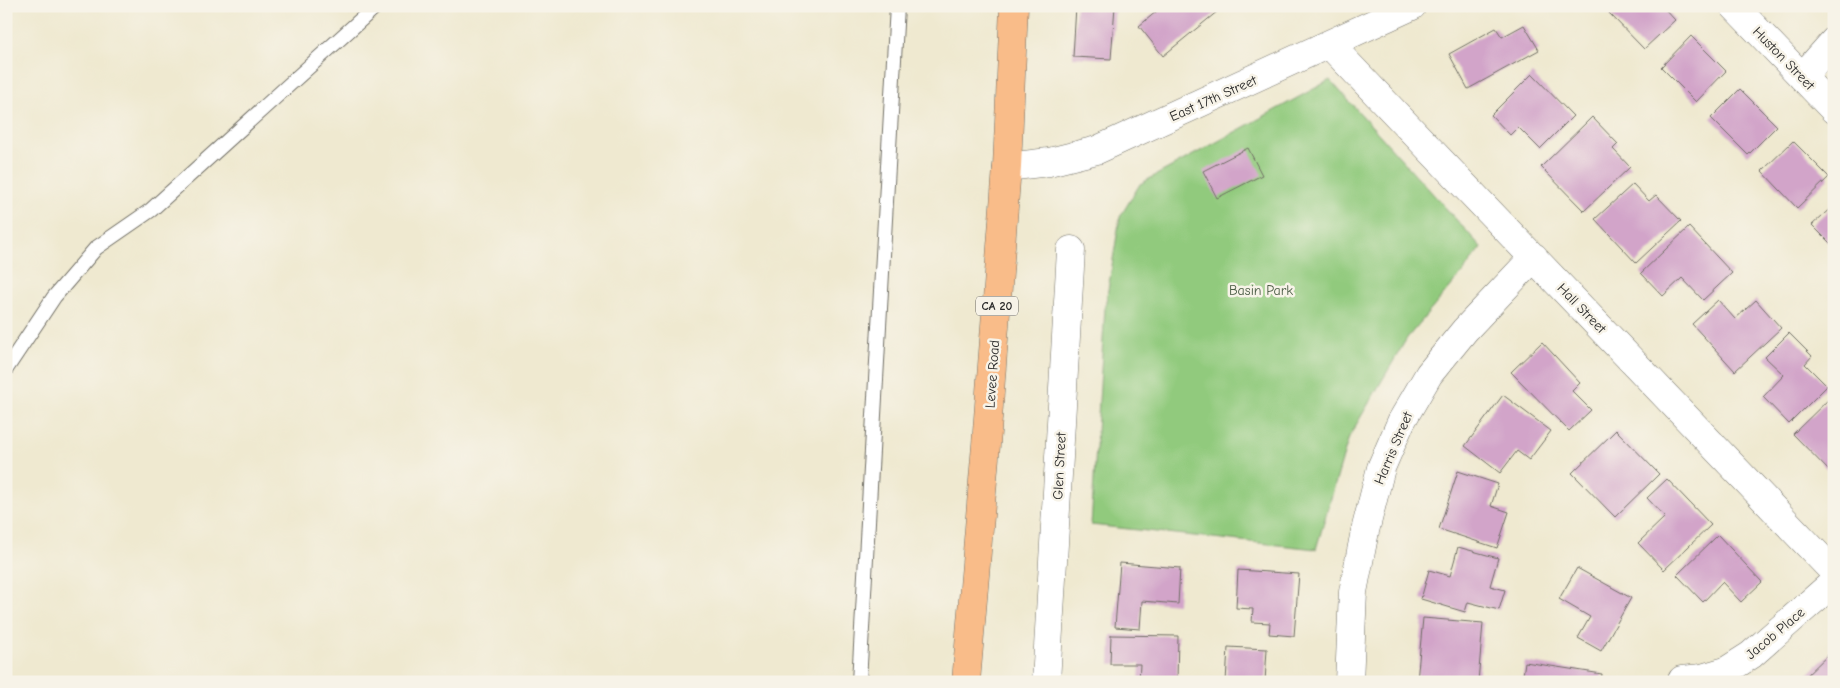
<svg xmlns="http://www.w3.org/2000/svg" width="1840" height="688" font-family="'Comic Neue',sans-serif">
<style>
.green{fill:#91ca7d;stroke:#5e7a54}
.building{fill:#d2a4c9}
.lines{fill:none;stroke-linecap:round;stroke-linejoin:round}
.lane-casing{stroke:#706e65;stroke-width:16}
.street-casing{stroke:#706e65;stroke-width:29}
.highway-casing{stroke:#706e65;stroke-width:29}
.lane{stroke:#fff;stroke-width:14}
.street{stroke:#fff;stroke-width:28}
.highway{stroke:#f9bc89;stroke-width:28}
.labels{text-anchor:middle;stroke-width:5;stroke-linejoin:round;paint-order:stroke}
.shield{fill:#f7f3e8;stroke:#686764;stroke-width:1}
.shield-label{font-size:12px;font-weight:bold;fill:#2b2b2b}
.street-label{font-size:14px;fill:#2b2b2b;stroke:#f7f3e8}
.park-label{font-size:14px;fill:#4a5b44;stroke:#f7f3e8}
</style>
<rect width="100%" height="100%" fill="#f7f3e8"/>
<filter id="ink" filterUnits="userSpaceOnUse"><feTurbulence type="fractalNoise" baseFrequency=".02" numOctaves="2"/><feDisplacementMap in="SourceGraphic" scale="10" xChannelSelector="R" yChannelSelector="G"/><feConvolveMatrix kernelMatrix="1 2 1 2 8 2 1 2 1" color-interpolation-filters="sRGB"/></filter>
<filter id="wash" filterUnits="userSpaceOnUse"><feTurbulence type="fractalNoise" baseFrequency=".0096" numOctaves="4" result="noise"/><feDisplacementMap in="SourceGraphic" scale="20" xChannelSelector="R" yChannelSelector="G"/><feGaussianBlur stdDeviation="1.12" result="paint"/><feColorMatrix in="noise" values="0 0 0 0 0 0 0 0 0 0 0 0 0 0 0 0 0 1.4 0 .05"/><feComposite in="paint" operator="in"/></filter>
<g filter="url(#wash)">
<rect width="100%" height="100%" fill="#efe9d0"/>
<path class="green" d="M 1330,80 L 1481,247 L 1464,271 L 1407,338 L 1349,437 L 1316,549 L 1091,525 L 1105,308 L 1120,217 L 1140,184 Z"/>
<g id="blocks">
<path class="building" d="M 1076,6 L 1115,6 L 1111,59 L 1073,57 Z
M 1163,6 L 1224,6 L 1163,56 L 1139,26 Z
M 1616,6 L 1662,6 L 1675,20 L 1644,49 L 1609,13 Z
M 1524,25 L 1539,50 L 1468,89 L 1449,54 L 1496,28 L 1502,37 Z
M 1691,36 L 1726,71 L 1696,102 L 1661,67 Z
M 1532,74 L 1573,116 L 1540,149 L 1518,127 L 1510,135 L 1491,115 Z
M 1740,89 L 1777,126 L 1748,155 L 1711,118 Z
M 1592,117 L 1618,144 L 1613,149 L 1630,167 L 1584,211 L 1541,167 Z
M 1793,141 L 1829,177 L 1797,208 L 1762,171 Z
M 1248,148 L 1262,175 L 1217,198 L 1203,171 Z
M 1633,184 L 1649,201 L 1656,195 L 1681,221 L 1636,263 L 1595,219 Z
M 1834,205 L 1834,247 L 1812,225 Z
M 1689,227 L 1732,273 L 1703,300 L 1682,278 L 1663,296 L 1641,273 Z
M 1718,300 L 1735,319 L 1756,300 L 1781,328 L 1735,371 L 1692,324 Z
M 1789,333 L 1812,356 L 1805,364 L 1827,386 L 1789,424 L 1763,397 L 1784,375 L 1765,357 Z
M 1542,342 L 1580,383 L 1572,391 L 1591,410 L 1569,431 L 1511,372 Z
M 1834,394 L 1834,476 L 1793,434 Z
M 1503,395 L 1551,431 L 1529,460 L 1517,451 L 1500,473 L 1465,446 Z
M 1616,430 L 1659,474 L 1615,517 L 1572,473 Z
M 1458,471 L 1498,484 L 1491,506 L 1509,512 L 1497,548 L 1439,529 Z
M 1667,479 L 1711,525 L 1664,570 L 1638,543 L 1665,517 L 1647,498 Z
M 1718,535 L 1762,582 L 1741,602 L 1722,582 L 1703,602 L 1677,575 Z
M 1458,547 L 1498,558 L 1490,586 L 1505,590 L 1499,610 L 1468,602 L 1465,612 L 1421,599 L 1429,570 L 1450,576 Z
M 1120,563 L 1180,568 L 1178,604 L 1142,601 L 1140,629 L 1115,627 Z
M 1577,568 L 1631,598 L 1601,651 L 1578,638 L 1590,617 L 1559,599 Z
M 1238,570 L 1299,574 L 1294,636 L 1269,634 L 1270,623 L 1252,622 L 1253,609 L 1236,608 Z
M 1423,618 L 1483,623 L 1478,682 L 1417,681 Z
M 1111,635 L 1178,636 L 1177,682 L 1139,682 L 1140,664 L 1110,664 Z
M 1228,647 L 1267,649 L 1265,682 L 1226,682 Z
M 1834,649 L 1834,682 L 1800,682 Z
M 1525,662 L 1602,674 L 1601,682 L 1522,682 Z"/>
</g>
</g>
<g filter="url(#ink)">
<use href="#blocks" fill-opacity="0" stroke="#706e65" stroke-width="1"/>
<g class="lines">
<g class="lane-casing">
<path id="lane" d="M 6,369 L 54,297 L 96,248 L 151,210 L 376,6
M 859,682 L 897,6"/>
</g>
<g class="street-casing">
<path id="street" d="M 1734,6 L 1834,110
M 1330,45 L 1834,572
M 1802,77 L 1834,41
M 1007,167 L 1049,162 L 1097,150 L 1412,6
M 1682,680 L 1702,678 L 1726,671 L 1751,655 L 1834,582
M 1046,682 L 1071,250
M 1349,682 L 1353,592 L 1365,531 L 1381,468 L 1401,422 L 1429,374 L 1465,330 L 1534,257"/>
</g>
<g class="highway-casing">
<path id="highway" d="M 966,682 L 986,445 L 1007,167 L 1014,6"/>
</g>
<use href="#lane" class="lane"/>
<use href="#street" class="street"/>
<use href="#highway" class="highway"/>
</g>
</g>
<g class="labels">
<rect class="shield" x="976" y="296.5" width="42" height="19" rx="4"/>
<g class="shield-label">
<text x="997" y="310">CA 20</text>
</g>
<g class="street-label">
<text transform="translate(1784 58) rotate(46)" y="5">Huston Street</text>
<text transform="translate(1213 98) rotate(-24)" y="5">East 17th Street</text>
<text transform="translate(1582 308) rotate(46)" y="5">Hall Street</text>
<text transform="translate(992 374) rotate(-86)" y="5">Levee Road</text>
<text transform="translate(1393 448) rotate(-67)" y="5">Harris Street</text>
<text transform="translate(1059 466) rotate(-87)" y="5">Glen Street</text>
<text transform="translate(1775 633) rotate(-40)" y="5">Jacob Place</text>
</g>
<g class="park-label">
<text x="1261" y="295">Basin Park</text>
</g>
</g>
<rect width="1840" height="688" fill="none" stroke="#f7f3e8" stroke-width="25"/>
</svg>
